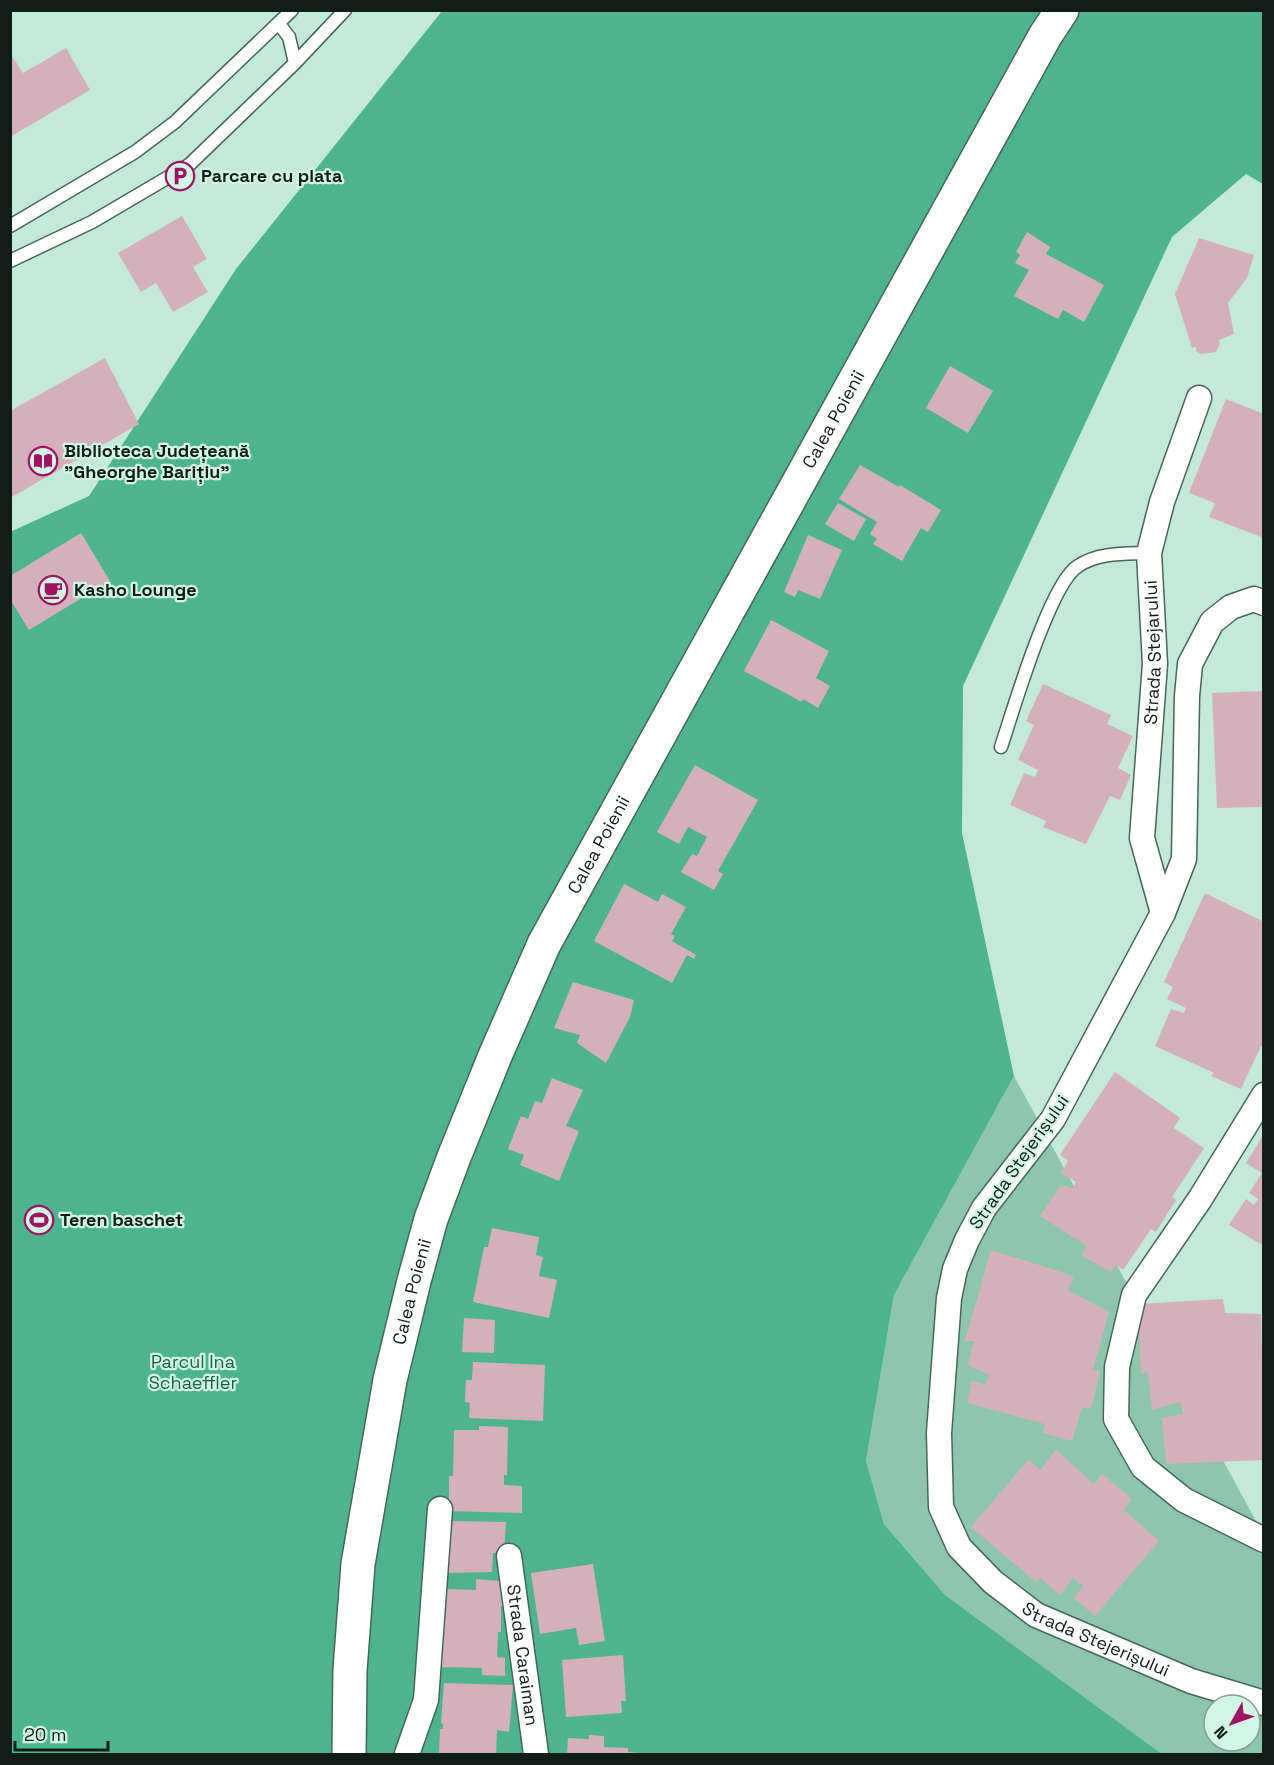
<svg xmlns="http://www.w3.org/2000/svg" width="1274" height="1765" font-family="'Space Grotesk',sans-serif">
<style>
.green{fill:#8dc6ad;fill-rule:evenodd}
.forest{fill:#4eb48e}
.building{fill:#d4b0bd}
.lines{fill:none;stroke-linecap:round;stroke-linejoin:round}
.lane-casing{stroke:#466759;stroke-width:15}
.street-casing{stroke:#466759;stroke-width:27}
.primary-casing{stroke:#466759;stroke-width:36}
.lane{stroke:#fff;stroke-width:12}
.street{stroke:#fff;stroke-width:24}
.primary{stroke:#fff;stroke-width:33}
.labels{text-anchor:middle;stroke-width:4.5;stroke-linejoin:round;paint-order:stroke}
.poi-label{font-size:18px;font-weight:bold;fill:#101d18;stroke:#d1f6e5;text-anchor:start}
.street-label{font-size:18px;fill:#101d18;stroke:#d1f6e5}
.park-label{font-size:18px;fill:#15634a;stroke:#d1f6e5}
</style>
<rect width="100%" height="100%" fill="#c4e9d8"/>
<path class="green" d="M 1014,1076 L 1263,1534 L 1263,1754 L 1162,1754 L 945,1595 L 884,1524 L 866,1461 L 894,1295 ZM 1214,1705 L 1250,1705 L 1250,1741 L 1214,1741 Z"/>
<path class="forest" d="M 442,11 L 1263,11 L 1263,184 L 1246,174 L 1172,237 L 963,686 L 962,833 L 1014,1076 L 894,1295 L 866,1461 L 884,1524 L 945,1595 L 1162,1754 L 11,1754 L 10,532 L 89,496 L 236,269 Z"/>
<path class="building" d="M 66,48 L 90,90 L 10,137 L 10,53 L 23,73 Z
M 182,216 L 207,259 L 193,267 L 208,292 L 173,312 L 156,283 L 141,292 L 118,253 Z
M 1027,232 L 1050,247 L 1046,254 L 1104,285 L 1084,322 L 1063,310 L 1058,319 L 1014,296 L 1029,270 L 1015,263 L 1020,255 L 1016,252 Z
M 1199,238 L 1254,255 L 1247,278 L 1228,303 L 1234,334 L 1219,340 L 1220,344 L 1216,352 L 1201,354 L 1196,351 L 1196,347 L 1192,348 L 1175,294 Z
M 105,358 L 139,424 L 10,498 L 10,411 Z
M 950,366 L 993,391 L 968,433 L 926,408 Z
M 1226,399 L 1264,414 L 1264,538 L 1209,517 L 1215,503 L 1189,493 Z
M 860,465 L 899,487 L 900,485 L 941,510 L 928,532 L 921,528 L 902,561 L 873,544 L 877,539 L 870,534 L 877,522 L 839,499 Z
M 838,503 L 866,519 L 854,541 L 825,524 Z
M 81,533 L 110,581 L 29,630 L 10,599 L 10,576 Z
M 808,535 L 842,550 L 820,599 L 798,590 L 795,597 L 784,592 Z
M 771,620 L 829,651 L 816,678 L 830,686 L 818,708 L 803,699 L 802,702 L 744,671 Z
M 1043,684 L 1111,715 L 1107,724 L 1133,736 L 1118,768 L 1131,775 L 1120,800 L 1110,796 L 1086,844 L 1043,827 L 1046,821 L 1010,805 L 1024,773 L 1035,777 L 1038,770 L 1018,760 L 1034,725 L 1026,721 Z
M 1264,691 L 1264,807 L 1217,808 L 1212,693 Z
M 695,765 L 758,800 L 718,871 L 723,874 L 714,890 L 681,872 L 692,854 L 697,856 L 707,837 L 688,827 L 679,844 L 657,832 Z
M 624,884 L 658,902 L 662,894 L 686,907 L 671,934 L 675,936 L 672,941 L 696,955 L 694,959 L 687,955 L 672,983 L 594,941 Z
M 1205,893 L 1264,922 L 1264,1047 L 1261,1046 L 1241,1089 L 1211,1076 L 1214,1073 L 1155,1046 L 1171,1009 L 1184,1013 L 1186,1008 L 1167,999 L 1173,987 L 1164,982 Z
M 573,982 L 634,1000 L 630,1017 L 606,1063 L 577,1043 L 580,1035 L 554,1028 Z
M 1115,1072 L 1180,1118 L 1174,1128 L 1204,1148 L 1172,1197 L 1176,1200 L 1156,1232 L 1151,1229 L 1123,1270 L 1116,1265 L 1111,1272 L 1081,1255 L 1087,1246 L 1040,1216 L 1061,1185 L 1072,1188 L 1076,1182 L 1061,1173 L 1068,1161 L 1060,1155 Z
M 552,1078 L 583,1090 L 566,1126 L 579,1131 L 559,1181 L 520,1165 L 524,1155 L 508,1149 L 521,1116 L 528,1119 L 535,1101 L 542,1103 Z
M 1264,1134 L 1264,1246 L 1229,1225 L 1246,1199 L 1254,1205 L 1258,1199 L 1249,1193 L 1262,1173 L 1246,1163 Z
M 492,1228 L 539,1237 L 536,1255 L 543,1257 L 539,1276 L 557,1280 L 549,1318 L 473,1302 L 484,1247 L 488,1247 Z
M 991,1250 L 1074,1276 L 1068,1290 L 1109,1312 L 1093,1369 L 1100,1372 L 1091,1409 L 1082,1407 L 1072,1441 L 1043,1433 L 1045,1424 L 967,1403 L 972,1380 L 985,1385 L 989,1375 L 968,1365 L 974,1341 L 965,1341 Z
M 1223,1299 L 1225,1313 L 1261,1314 L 1262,1359 L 1264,1359 L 1264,1460 L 1166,1464 L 1162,1418 L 1183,1414 L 1180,1402 L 1152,1410 L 1148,1372 L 1141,1374 L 1138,1304 Z
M 464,1318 L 495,1320 L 494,1353 L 462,1352 Z
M 473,1362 L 545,1365 L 543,1421 L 469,1418 L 470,1403 L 465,1402 L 466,1380 L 472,1380 Z
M 479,1426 L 508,1427 L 507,1475 L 504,1475 L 504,1485 L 522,1486 L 522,1513 L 449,1511 L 449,1476 L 453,1476 L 454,1430 L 479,1430 Z
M 1056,1450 L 1094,1484 L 1102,1474 L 1132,1499 L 1124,1510 L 1159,1541 L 1095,1616 L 1074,1598 L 1083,1586 L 1073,1578 L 1060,1595 L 1040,1578 L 1036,1582 L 971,1527 L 1029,1459 L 1040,1470 Z
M 450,1521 L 506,1522 L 504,1553 L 493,1553 L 492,1572 L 447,1573 Z
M 593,1564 L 605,1641 L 579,1645 L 576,1628 L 540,1634 L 531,1573 Z
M 476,1579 L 511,1582 L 510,1607 L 501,1606 L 501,1632 L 498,1632 L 497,1657 L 505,1658 L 505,1676 L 482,1675 L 482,1668 L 441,1667 L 446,1589 L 476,1590 Z
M 623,1655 L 626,1701 L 621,1701 L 622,1713 L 566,1717 L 562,1660 Z
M 444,1683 L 513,1685 L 509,1732 L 497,1730 L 496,1754 L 439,1754 L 440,1729 L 443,1729 L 443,1724 L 441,1723 Z
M 589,1735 L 604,1736 L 604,1747 L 628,1748 L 628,1752 L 640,1753 L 640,1754 L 567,1754 L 568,1738 L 589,1739 Z"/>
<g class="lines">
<g class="lane-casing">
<path id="lane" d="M 295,63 L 345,10
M 10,226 L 135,152 L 175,122 L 292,10
M 10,261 L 92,222 L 189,165 L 295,63 L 289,37 L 279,24
M 1001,747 C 1013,711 1050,583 1078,566 C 1099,552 1126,554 1149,553"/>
</g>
<g class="street-casing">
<g id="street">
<path id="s1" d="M 1264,603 L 1254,599 L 1231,607 L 1212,622 L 1190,664 L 1187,696 L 1184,859 L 1163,913 L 1053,1119 L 984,1208 L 967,1240 L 955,1269 L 949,1298 L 939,1433 L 941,1507 L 959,1547 L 993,1582 L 1036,1615 L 1191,1681 L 1264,1703"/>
<path id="s2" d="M 1163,913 L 1142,838 L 1155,664 L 1149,553 L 1162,502 L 1199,398"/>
<path d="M 1264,1095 L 1200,1199 L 1134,1295 L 1117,1367 L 1116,1419 L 1143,1467 L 1184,1500 L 1264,1540"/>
<path id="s3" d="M 509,1556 L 536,1754"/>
<path d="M 407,1754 L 426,1700 L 440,1509"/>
</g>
</g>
<g class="primary-casing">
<g id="primary">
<path id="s4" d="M 349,1754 L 350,1670 L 358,1564 L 390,1380 L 414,1281 L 431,1219 L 454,1157 L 495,1056 L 544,944 L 1045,36 L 1062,10"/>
</g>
</g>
<use href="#lane" class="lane"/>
<use href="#street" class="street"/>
<use href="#primary" class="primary"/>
</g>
<defs>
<g id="parking-ring" transform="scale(1.5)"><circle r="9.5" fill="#d1f6e5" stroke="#9f135f" stroke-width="1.5"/><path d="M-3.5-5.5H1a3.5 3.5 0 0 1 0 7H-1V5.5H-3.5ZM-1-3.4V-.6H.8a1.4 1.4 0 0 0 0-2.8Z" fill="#9f135f"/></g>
<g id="library-ring" transform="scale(1.5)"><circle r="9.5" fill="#d1f6e5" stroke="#9f135f" stroke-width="1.5"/><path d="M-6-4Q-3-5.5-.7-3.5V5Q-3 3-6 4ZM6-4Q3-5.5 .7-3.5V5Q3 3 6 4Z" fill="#9f135f"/></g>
<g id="cafe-ring" transform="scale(1.5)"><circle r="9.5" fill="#d1f6e5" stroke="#9f135f" stroke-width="1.5"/><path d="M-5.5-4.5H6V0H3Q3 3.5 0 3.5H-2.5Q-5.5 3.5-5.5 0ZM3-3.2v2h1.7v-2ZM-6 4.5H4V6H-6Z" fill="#9f135f"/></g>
<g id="stadium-ring" transform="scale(1.5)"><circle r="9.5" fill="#d1f6e5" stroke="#9f135f" stroke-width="1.5"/><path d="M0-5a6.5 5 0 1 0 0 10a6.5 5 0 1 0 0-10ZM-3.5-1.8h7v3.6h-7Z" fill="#9f135f"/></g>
</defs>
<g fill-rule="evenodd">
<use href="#parking-ring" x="180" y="176"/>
<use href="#library-ring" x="43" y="461"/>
<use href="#cafe-ring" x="53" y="590"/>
<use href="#stadium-ring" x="39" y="1220"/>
</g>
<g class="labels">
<g class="poi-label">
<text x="201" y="182">Parcare cu plata</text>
<text x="64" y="457">Biblioteca Județeană<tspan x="64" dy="21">"Gheorghe Barițiu"</tspan></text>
<text x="74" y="596">Kasho Lounge</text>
<text x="60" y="1226">Teren baschet</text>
</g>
<g class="street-label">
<text dy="6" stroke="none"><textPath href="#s4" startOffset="1440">Calea Poienii</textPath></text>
<text dy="6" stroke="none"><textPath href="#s2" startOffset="264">Strada Stejarului</textPath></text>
<text dy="6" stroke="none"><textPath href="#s4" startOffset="954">Calea Poienii</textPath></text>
<text transform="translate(1019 1162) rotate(-55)" y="6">Strada Stejerișului</text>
<text dy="6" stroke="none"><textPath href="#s4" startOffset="468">Calea Poienii</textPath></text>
<text dy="6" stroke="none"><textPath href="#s1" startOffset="1224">Strada Stejerișului</textPath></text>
<text dy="6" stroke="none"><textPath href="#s3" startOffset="100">Strada Caraiman</textPath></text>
</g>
<g class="park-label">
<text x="193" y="1368">Parcul Ina<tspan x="193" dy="21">Schaeffler</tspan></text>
</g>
</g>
<rect width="1274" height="1765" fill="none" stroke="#101d18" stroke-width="24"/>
<g transform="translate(1232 1723) rotate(230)"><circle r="28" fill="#d1f6e5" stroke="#849f93" stroke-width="1.5"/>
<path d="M0-4.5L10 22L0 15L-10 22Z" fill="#9f135f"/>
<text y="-9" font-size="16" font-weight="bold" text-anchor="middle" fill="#101d18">N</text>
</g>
<path d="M15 1741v9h93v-9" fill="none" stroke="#101d18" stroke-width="3"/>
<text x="24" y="1741" font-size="18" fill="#101d18" stroke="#d1f6e5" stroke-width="4.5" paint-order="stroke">20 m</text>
</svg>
